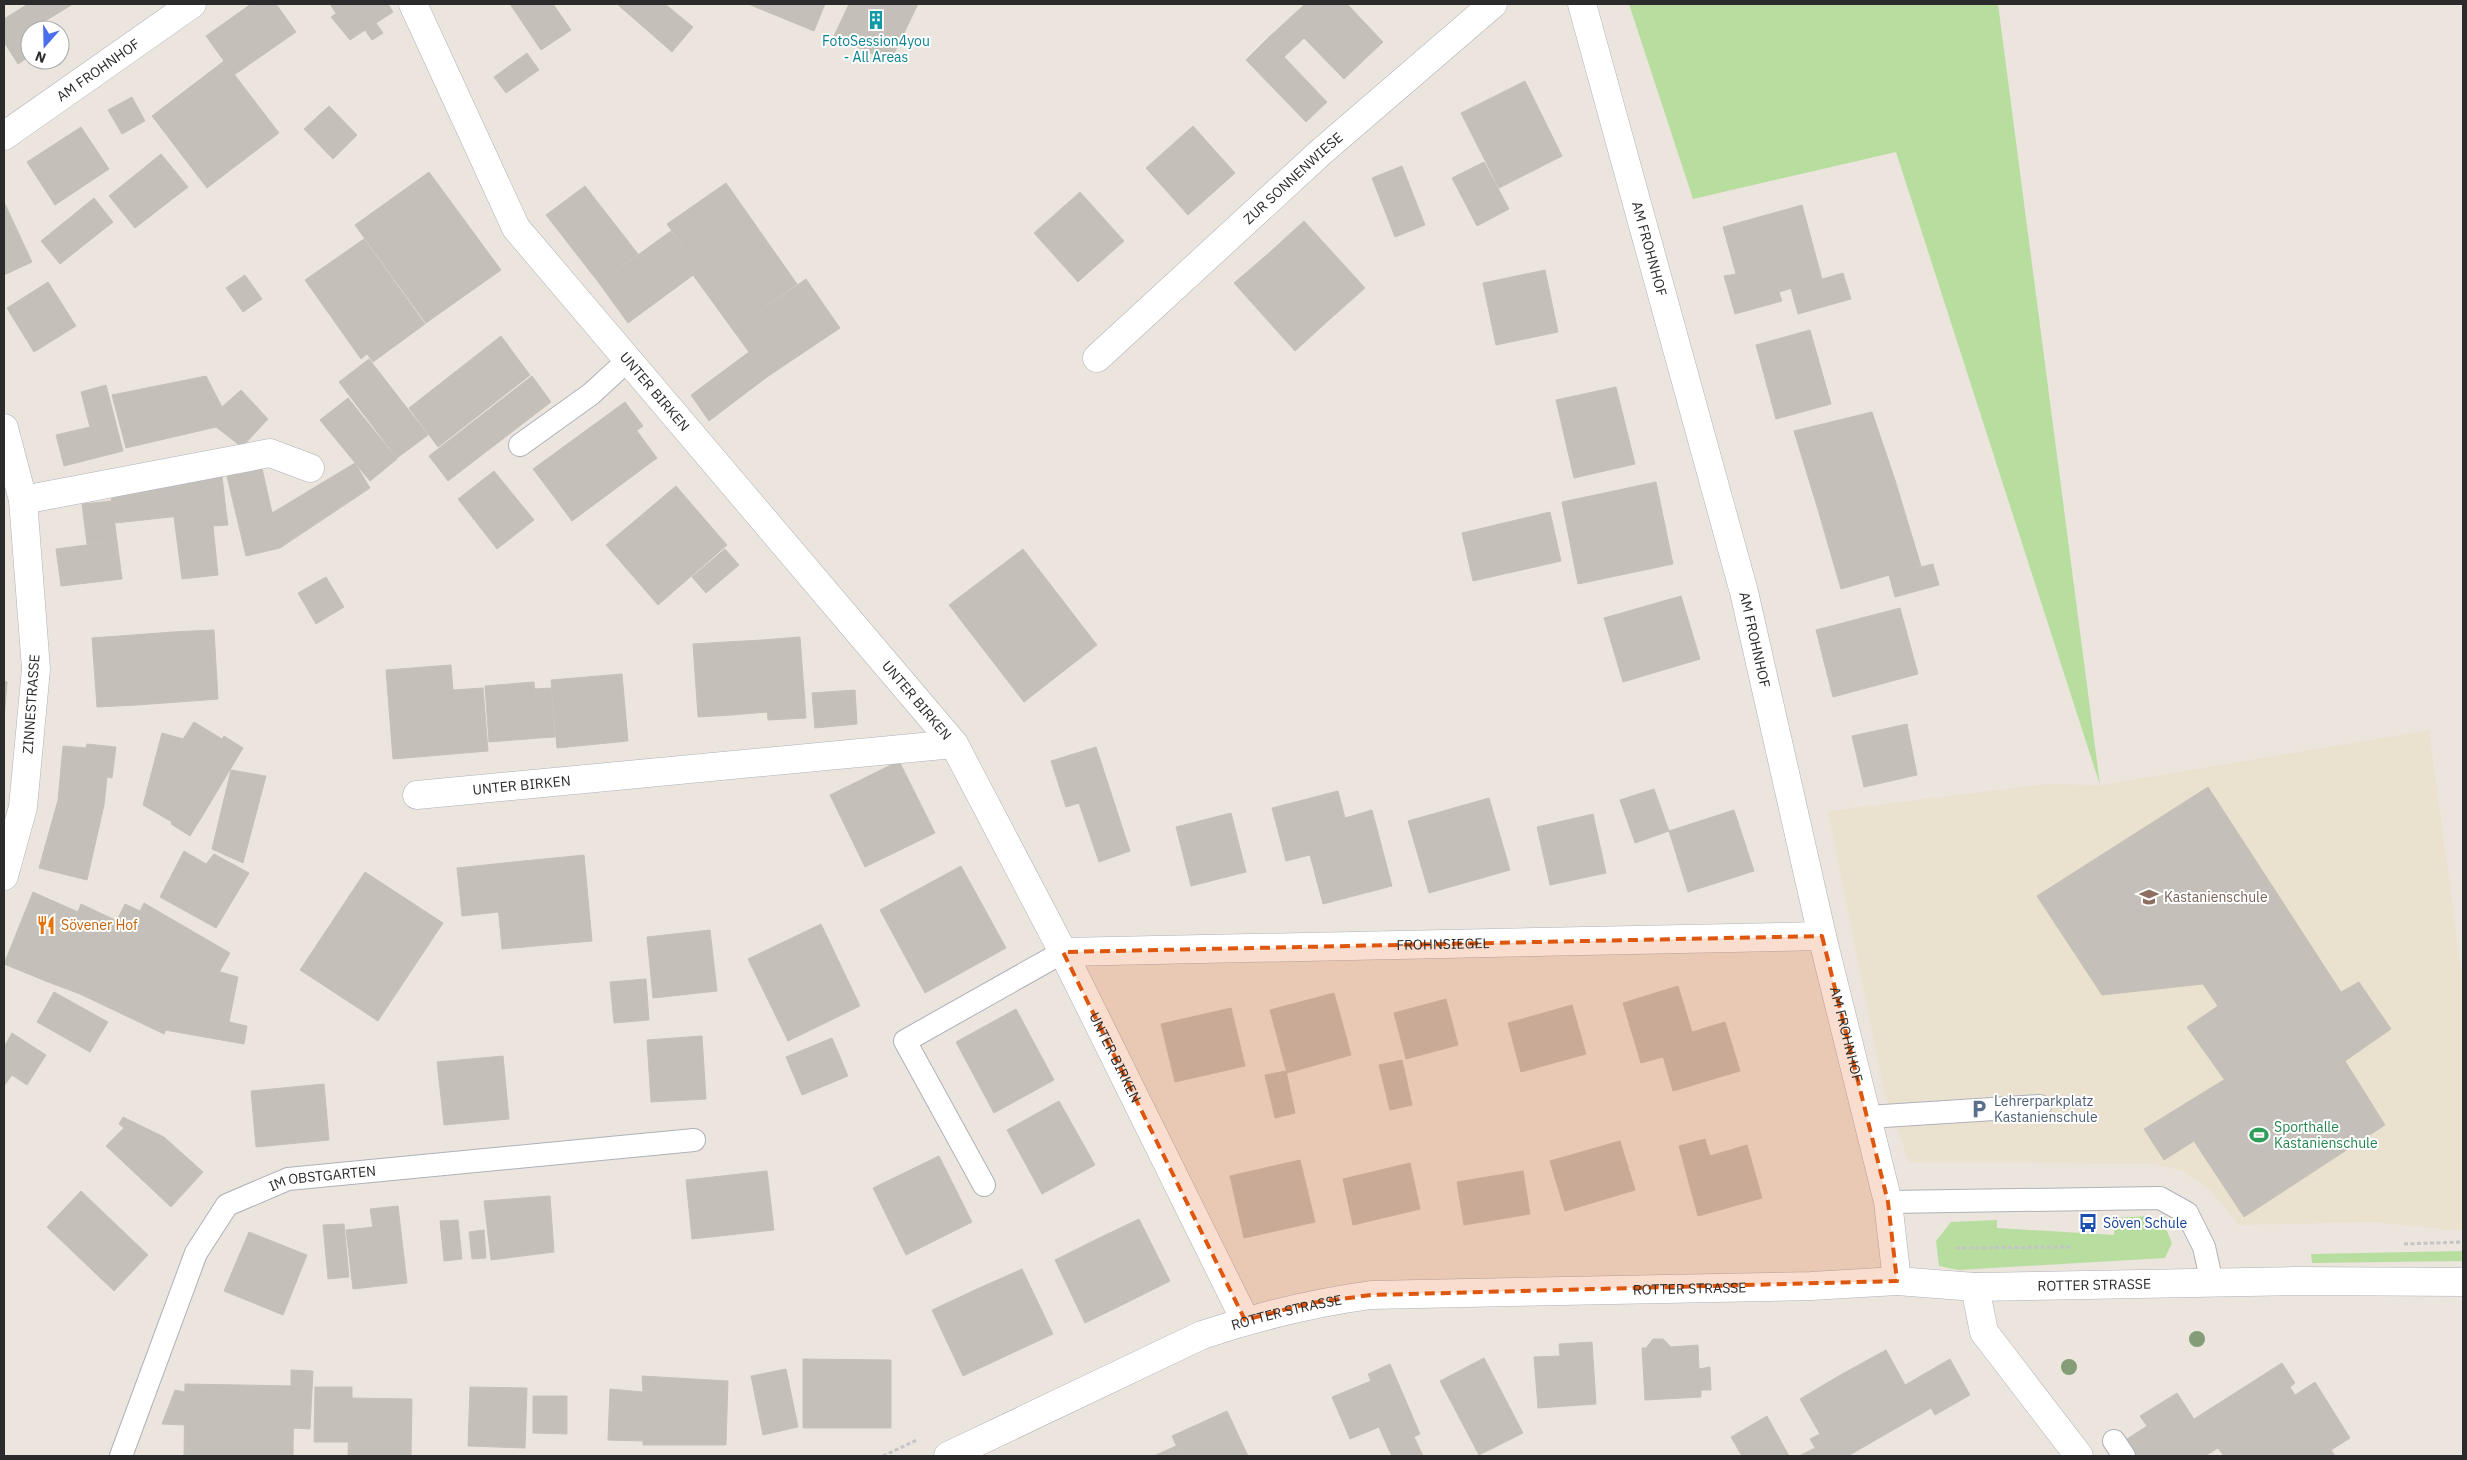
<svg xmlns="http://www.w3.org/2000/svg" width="2467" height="1460" font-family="'IBM Plex Sans',sans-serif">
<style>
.education{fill:#ebe1cf}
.green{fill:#b7dd9f}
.building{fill:#c4c0b9;stroke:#c6c1b8}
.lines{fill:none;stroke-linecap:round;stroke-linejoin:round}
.lane-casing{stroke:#aeb1ba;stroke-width:24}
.street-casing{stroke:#aeb1ba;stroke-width:29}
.secondary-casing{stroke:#aeb1ba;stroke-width:29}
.path{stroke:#c4c4c4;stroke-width:3;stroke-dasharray:4 2.5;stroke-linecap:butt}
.lane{stroke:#fff;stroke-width:22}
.street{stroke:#fff;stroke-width:28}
.secondary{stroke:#fff;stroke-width:28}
.tree{fill:#849d76}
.marked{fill:#df570e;fill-opacity:0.2;stroke:#df570e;stroke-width:4;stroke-dasharray:10 6;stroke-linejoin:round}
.labels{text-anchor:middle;stroke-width:4;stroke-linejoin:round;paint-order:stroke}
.culture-label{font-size:14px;fill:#0d838f;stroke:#fff}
.street-label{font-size:14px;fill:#2b2b2b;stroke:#fff}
.education-label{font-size:14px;fill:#785e54;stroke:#fff;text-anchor:start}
.food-label{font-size:14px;fill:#c56008;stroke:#fff;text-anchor:start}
.service-label{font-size:14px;fill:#4e5e75;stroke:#fff;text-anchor:start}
.leisure-label{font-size:14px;fill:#27864d;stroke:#fff;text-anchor:start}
.transit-label{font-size:14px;fill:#164399;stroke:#fff;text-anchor:start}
</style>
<rect width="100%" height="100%" fill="#ebe5de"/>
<path class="education" d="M 2429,730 L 2463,983 L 2463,1231 L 2371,1222 L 2239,1225 L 2209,1189 L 2183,1171 L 2154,1164 L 1909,1162 L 1884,1091 L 1828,811 L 2046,784 L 2100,785 Z"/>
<path class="green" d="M 1629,4 L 1998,4 L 2100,785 L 1896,152 L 1693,199 Z
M 2147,1216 L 2164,1224 L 2172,1243 L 2165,1258 L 1958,1270 L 1939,1266 L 1936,1241 L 1951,1222 L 1997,1220 L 1997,1228 L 2114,1235 L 2115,1218 Z
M 2463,1251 L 2463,1261 L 2312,1263 L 2311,1254 Z"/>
<path class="building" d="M 28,4 L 73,4 L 37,26 L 40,30 L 30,30 L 30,56 L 18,64 L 4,42 L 4,19 Z
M 251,4 L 276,4 L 296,32 L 234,75 L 206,36 Z
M 330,4 L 351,4 L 337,15 Z
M 351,4 L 388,4 L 393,12 L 376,23 L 383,33 L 372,40 L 365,30 L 350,40 L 331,17 Z
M 510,4 L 553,4 L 571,30 L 541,50 Z
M 617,4 L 665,4 L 693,27 L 672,52 Z
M 748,4 L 825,4 L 814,31 Z
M 849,4 L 918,4 L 890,62 L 834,36 Z
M 1305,4 L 1347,4 L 1383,42 L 1344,79 L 1304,38 L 1284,57 L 1267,39 Z
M 1267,39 L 1327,102 L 1306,122 L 1246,60 Z
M 527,53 L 539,70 L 506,93 L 494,77 Z
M 224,61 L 279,133 L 207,188 L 152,116 Z
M 1525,81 L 1562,156 L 1499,188 L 1461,113 Z
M 132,97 L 145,121 L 122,134 L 108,110 Z
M 329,106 L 357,135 L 333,159 L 304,129 Z
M 1193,126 L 1235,173 L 1188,215 L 1146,168 Z
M 81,127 L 109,169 L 55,205 L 27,162 Z
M 161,154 L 188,187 L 135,228 L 109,196 Z
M 1484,162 L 1509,209 L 1477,226 L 1452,178 Z
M 1402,166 L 1425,225 L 1395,237 L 1372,178 Z
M 429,172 L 501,270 L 426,323 L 355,225 Z
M 726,183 L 797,284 L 733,330 L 693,275 L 700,270 L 667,224 Z
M 585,186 L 638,254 L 599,283 L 546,215 Z
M 1080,192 L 1124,241 L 1078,282 L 1034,233 Z
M 94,198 L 113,222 L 60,264 L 41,241 Z
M 5,204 L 32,262 L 4,275 L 4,205 Z
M 1802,205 L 1822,279 L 1779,292 L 1782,301 L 1735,314 L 1724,276 L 1736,274 L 1723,227 Z
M 1304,221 L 1365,288 L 1329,320 L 1269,253 Z
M 671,231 L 700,270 L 628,323 L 599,283 Z
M 364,239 L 425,324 L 373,362 L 367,354 L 361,359 L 305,280 Z
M 1269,253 L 1329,320 L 1295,351 L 1234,283 Z
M 1545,270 L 1558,332 L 1496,345 L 1483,283 Z
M 1843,273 L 1851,299 L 1798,314 L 1791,288 Z
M 245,275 L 262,299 L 243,312 L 226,288 Z
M 806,279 L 840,328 L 767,377 L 733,330 Z
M 48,282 L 76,326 L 34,352 L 7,308 Z
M 1810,330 L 1831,404 L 1776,419 L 1756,345 Z
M 501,336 L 530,375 L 438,447 L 409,408 Z
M 749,352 L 767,377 L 709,421 L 691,395 Z
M 369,359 L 428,435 L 397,458 L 339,382 Z
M 206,376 L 222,407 L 241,390 L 268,419 L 242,447 L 216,427 L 126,448 L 112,395 Z
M 532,376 L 551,402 L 448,481 L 429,456 Z
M 106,385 L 123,451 L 64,466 L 56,435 L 90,427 L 81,392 Z
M 1616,387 L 1635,464 L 1574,478 L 1556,400 Z
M 348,398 L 397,459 L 370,481 L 320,420 Z
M 625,402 L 643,426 L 573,478 L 555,453 Z
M 1872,412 L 1895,480 L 1816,503 L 1794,431 Z
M 637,431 L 657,458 L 572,521 L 552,494 Z
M 555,453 L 573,478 L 552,494 L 533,469 Z
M 355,463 L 370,488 L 280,548 L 272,513 Z
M 261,464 L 280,548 L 246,556 L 226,472 Z
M 494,471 L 534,520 L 497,549 L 458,499 Z
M 222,476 L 226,511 L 115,523 L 110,489 Z
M 1895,480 L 1921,566 L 1841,589 L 1816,503 Z
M 1656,482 L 1673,564 L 1578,584 L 1562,502 Z
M 676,486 L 727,545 L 658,605 L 606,545 Z
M 112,501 L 117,541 L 87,544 L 82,504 Z
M 226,511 L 228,525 L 213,526 L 218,575 L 182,579 L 174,517 Z
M 1550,512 L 1561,561 L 1473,581 L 1462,533 Z
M 117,541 L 122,579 L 61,586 L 56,549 Z
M 725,549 L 739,565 L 706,593 L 692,577 Z
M 1023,549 L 1097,645 L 1024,702 L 949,605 Z
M 1933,564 L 1939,585 L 1895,597 L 1889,575 Z
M 326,577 L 344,607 L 316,624 L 298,593 Z
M 1681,596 L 1700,659 L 1623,682 L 1604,618 Z
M 1900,608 L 1918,674 L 1833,697 L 1816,630 Z
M 214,630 L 218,699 L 178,702 L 173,632 Z
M 173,632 L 178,702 L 137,705 L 133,635 Z
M 133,635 L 137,705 L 97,707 L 92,638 Z
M 800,637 L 806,718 L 768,720 L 762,640 Z
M 762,640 L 768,712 L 732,715 L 726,642 Z
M 726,642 L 732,715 L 698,717 L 693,644 Z
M 451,665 L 453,690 L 483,688 L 488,751 L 393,759 L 386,670 Z
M 622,674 L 628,741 L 557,748 L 551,680 Z
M 4,681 L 7,682 L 4,719 Z
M 534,682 L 539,738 L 489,742 L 485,686 Z
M 551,688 L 555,737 L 539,738 L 534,689 Z
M 855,690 L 857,724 L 815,728 L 812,693 Z
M 194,722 L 222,739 L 172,822 L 143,805 L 162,733 L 183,739 Z
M 1907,724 L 1917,775 L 1864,787 L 1852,736 Z
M 224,736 L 243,748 L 203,815 L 183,803 Z
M 87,744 L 116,747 L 112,778 L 107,777 L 104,805 L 58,800 L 63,746 L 86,748 Z
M 1096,747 L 1130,851 L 1099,862 L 1079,803 L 1066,807 L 1051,761 Z
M 899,761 L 935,833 L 865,867 L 830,795 Z
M 231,770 L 266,776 L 243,863 L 212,849 Z
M 2208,787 L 2341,992 L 2359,982 L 2391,1029 L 2345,1061 L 2341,1063 L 2327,1044 L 2300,1062 L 2287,1041 L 2224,1079 L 2187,1027 L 2218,1006 L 2203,984 L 2102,995 L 2037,896 Z
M 1654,789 L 1669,831 L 1635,843 L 1620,800 Z
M 1338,791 L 1345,818 L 1372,810 L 1392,886 L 1323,904 L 1310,855 L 1286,861 L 1272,808 Z
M 1489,798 L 1510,870 L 1429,893 L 1408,821 Z
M 58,800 L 104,805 L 87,880 L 39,868 Z
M 183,803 L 203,815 L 190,836 L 171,824 Z
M 1734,810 L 1754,871 L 1688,892 L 1669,831 Z
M 1231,813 L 1246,872 L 1191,886 L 1176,827 Z
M 1593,814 L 1606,873 L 1550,885 L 1537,827 Z
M 184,851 L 206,864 L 214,854 L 249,873 L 216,928 L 160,897 Z
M 584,855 L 592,941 L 502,949 L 496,884 L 506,883 L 504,863 Z
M 504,863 L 506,883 L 496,884 L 499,912 L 462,916 L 457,868 Z
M 961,866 L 1006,948 L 925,993 L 880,910 Z
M 365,872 L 443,923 L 378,1021 L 300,970 Z
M 33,892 L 78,912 L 48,982 L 4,964 Z
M 144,903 L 230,953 L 217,976 L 194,964 L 190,972 L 111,932 L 125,904 L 140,911 Z
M 81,904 L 117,921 L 100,952 L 67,939 Z
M 821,924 L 860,1006 L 788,1041 L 748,959 Z
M 710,930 L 717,991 L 653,998 L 647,937 Z
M 111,932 L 194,973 L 173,1014 L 89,974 Z
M 67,939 L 100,952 L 89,974 L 173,1014 L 164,1034 L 80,994 L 48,982 Z
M 194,964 L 217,976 L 220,972 L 238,977 L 229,1022 L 247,1026 L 244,1044 L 165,1030 L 194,973 L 190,972 Z
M 646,979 L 649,1020 L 614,1023 L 610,982 Z
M 1678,986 L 1692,1032 L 1659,1042 L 1663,1057 L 1641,1063 L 1623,1003 Z
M 54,992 L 108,1022 L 90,1052 L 37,1022 Z
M 1334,993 L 1351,1055 L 1287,1073 L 1270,1010 Z
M 1446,999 L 1458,1045 L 1406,1059 L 1394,1013 Z
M 1572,1005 L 1586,1054 L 1521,1072 L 1508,1023 Z
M 1231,1008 L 1245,1066 L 1175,1082 L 1161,1024 Z
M 1016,1009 L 1054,1080 L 994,1113 L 956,1042 Z
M 1725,1022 L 1740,1071 L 1673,1091 L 1659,1042 Z
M 12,1033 L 46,1055 L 27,1085 L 12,1075 L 14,1072 L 4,1065 L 4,1047 Z
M 702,1036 L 706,1099 L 651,1102 L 647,1040 Z
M 832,1038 L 848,1076 L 802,1095 L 786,1057 Z
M 2287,1041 L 2300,1062 L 2327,1044 L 2341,1063 L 2345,1061 L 2385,1125 L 2244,1217 L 2194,1141 L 2164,1160 L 2144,1129 Z
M 503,1056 L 509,1119 L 444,1125 L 437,1062 Z
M 1402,1060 L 1412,1105 L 1390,1110 L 1379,1065 Z
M 4,1065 L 14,1072 L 4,1086 Z
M 1286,1071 L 1295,1113 L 1275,1118 L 1265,1075 Z
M 324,1084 L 329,1140 L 256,1147 L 251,1091 Z
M 1059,1101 L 1095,1165 L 1042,1194 L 1007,1130 Z
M 123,1117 L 164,1137 L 203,1172 L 171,1207 L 106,1146 L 124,1128 L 119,1124 Z
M 1705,1139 L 1710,1156 L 1747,1145 L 1762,1198 L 1698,1216 L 1679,1146 Z
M 1620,1141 L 1635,1190 L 1565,1211 L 1550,1161 Z
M 939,1156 L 972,1222 L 906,1255 L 873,1188 Z
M 1300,1160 L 1315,1222 L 1244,1238 L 1230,1176 Z
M 1410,1163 L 1420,1209 L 1353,1225 L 1343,1179 Z
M 767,1171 L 774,1230 L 692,1239 L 686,1180 Z
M 1523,1171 L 1530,1214 L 1464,1225 L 1457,1182 Z
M 81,1191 L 148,1255 L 114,1291 L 47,1227 Z
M 550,1196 L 554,1252 L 491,1260 L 484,1201 Z
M 398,1206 L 407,1283 L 353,1289 L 346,1230 L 373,1227 L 370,1209 Z
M 1139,1219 L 1170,1281 L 1128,1302 L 1097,1239 Z
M 458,1220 L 462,1259 L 444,1261 L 440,1221 Z
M 344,1224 L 349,1277 L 328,1279 L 323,1225 Z
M 484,1230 L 486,1258 L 472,1259 L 469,1232 Z
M 249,1232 L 307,1255 L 283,1315 L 224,1291 Z
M 1097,1239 L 1128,1302 L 1085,1323 L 1055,1260 Z
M 1022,1269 L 1053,1334 L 1008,1355 L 977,1289 Z
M 977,1289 L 1008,1355 L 963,1376 L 932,1310 Z
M 1653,1339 L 1663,1339 L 1671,1347 L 1698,1345 L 1699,1369 L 1710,1367 L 1711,1390 L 1701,1390 L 1701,1397 L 1645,1400 L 1642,1348 L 1646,1348 Z
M 1592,1342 L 1596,1404 L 1538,1408 L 1534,1357 L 1560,1356 L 1559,1344 Z
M 1886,1350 L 1921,1414 L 1879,1438 L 1842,1374 Z
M 1484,1358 L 1523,1433 L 1479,1455 L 1440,1381 Z
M 803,1359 L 891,1360 L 891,1428 L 803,1428 Z
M 1950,1359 L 1970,1395 L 1935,1415 L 1931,1408 L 1921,1414 L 1905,1385 Z
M 2282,1363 L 2295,1383 L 2290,1387 L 2295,1395 L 2315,1382 L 2350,1438 L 2331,1450 L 2335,1456 L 2224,1456 L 2218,1448 L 2205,1456 L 2130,1456 L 2121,1443 L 2147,1426 L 2140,1416 L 2177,1393 L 2194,1419 Z
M 1390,1364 L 1420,1434 L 1388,1448 L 1379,1427 L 1350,1439 L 1332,1397 L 1371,1381 L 1368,1374 Z
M 786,1369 L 798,1427 L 763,1435 L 751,1376 Z
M 291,1370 L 313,1371 L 310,1429 L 293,1428 L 294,1386 L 291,1386 Z
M 1842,1374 L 1879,1438 L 1848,1456 L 1820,1456 L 1810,1439 L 1820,1434 L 1800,1399 Z
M 642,1376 L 728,1381 L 726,1445 L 643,1445 L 643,1441 L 608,1440 L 610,1389 L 643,1392 Z
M 185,1384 L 242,1385 L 240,1456 L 184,1456 Z
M 242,1385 L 294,1386 L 293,1456 L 240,1456 Z
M 315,1387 L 352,1387 L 352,1398 L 349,1398 L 349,1442 L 314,1442 Z
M 470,1387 L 527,1388 L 525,1448 L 468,1446 Z
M 175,1390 L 185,1392 L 185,1425 L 162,1424 Z
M 533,1396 L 567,1396 L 567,1434 L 533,1433 Z
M 349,1398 L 412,1399 L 411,1456 L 348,1456 Z
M 1227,1411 L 1248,1456 L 1181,1456 L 1172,1436 Z
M 1767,1416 L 1789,1456 L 1742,1456 L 1731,1437 Z
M 1414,1437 L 1423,1456 L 1392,1456 L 1388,1448 Z
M 1176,1446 L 1181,1456 L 1154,1456 Z
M 1815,1448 L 1820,1456 L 1799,1456 Z"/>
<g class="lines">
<g class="lane-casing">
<g id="lane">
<path d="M 520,445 L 591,394 L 628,360"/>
<path d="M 1868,1117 L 2040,1106"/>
<path d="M 984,1185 L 905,1041 L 1063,952"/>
<path d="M 1888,1202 L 2160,1198 L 2187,1213 L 2204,1247 L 2212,1283"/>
<path d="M 2114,1441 L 2124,1456"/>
<path id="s1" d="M 121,1456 L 196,1253 L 227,1205 L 288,1179 L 694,1140"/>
</g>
</g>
<g class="street-casing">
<g id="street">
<path id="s2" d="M 413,4 L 516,228 L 954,744 L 1063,952 L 1245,1320"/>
<path id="s3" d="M 1582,4 L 1744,592 L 1822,936 L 1888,1202 L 1897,1281"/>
<path id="s4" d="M 4,136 L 192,4"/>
<path id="s5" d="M 1097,358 L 1321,152 L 1493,4"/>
<path d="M 4,428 L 23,500 L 36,669 L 23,807 L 4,876"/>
<path d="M 23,500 L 270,453 L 310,468"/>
<path id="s6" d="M 417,795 L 954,744"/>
<path id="s7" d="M 1063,952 L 1822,936"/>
<path d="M 1975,1287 L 1984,1332 L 2079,1456"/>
</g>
</g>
<g class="secondary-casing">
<g id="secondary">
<path id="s8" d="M 948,1456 L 1202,1335 C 1259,1316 1312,1303 1371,1295 L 1811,1286 L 1897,1281 L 1975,1287 L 2296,1281 L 2463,1282"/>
</g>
</g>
<path class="path" d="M 2404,1244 L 2463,1242
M 1956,1248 L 2073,1247
M 883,1456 L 917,1440"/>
<use href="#lane" class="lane"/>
<use href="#street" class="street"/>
<use href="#secondary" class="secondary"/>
</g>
<g class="tree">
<circle cx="2197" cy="1339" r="8"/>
<circle cx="2069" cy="1367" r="8"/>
</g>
<path class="marked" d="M 1822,936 L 1888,1202 L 1897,1281 L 1371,1295 L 1311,1303 L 1245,1320 L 1063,952 Z"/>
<defs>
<g id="building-bare" transform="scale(1.5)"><path d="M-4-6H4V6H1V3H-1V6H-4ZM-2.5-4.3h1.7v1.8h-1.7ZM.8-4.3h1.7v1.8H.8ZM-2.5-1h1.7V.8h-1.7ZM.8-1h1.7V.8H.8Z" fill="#0f9aa8" stroke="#fff" stroke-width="2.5" paint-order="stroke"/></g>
<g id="school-bare" transform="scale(1.5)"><path d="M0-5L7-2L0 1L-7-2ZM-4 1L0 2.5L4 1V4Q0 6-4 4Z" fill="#8d6e63" stroke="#fff" stroke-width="2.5" paint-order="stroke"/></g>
<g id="restaurant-bare" transform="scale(1.5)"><path d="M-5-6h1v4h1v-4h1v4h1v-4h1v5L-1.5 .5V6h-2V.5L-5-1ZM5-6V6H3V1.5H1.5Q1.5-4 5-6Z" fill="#e8710a" stroke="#fff" stroke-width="2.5" paint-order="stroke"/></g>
<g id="parking-bare" transform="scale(1.5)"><path d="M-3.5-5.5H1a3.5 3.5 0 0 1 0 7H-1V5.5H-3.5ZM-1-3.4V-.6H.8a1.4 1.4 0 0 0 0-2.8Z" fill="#5c6f8a" stroke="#fff" stroke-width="2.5" paint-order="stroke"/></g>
<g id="stadium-bare" transform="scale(1.5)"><path d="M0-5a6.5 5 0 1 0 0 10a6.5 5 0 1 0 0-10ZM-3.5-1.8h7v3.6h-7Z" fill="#2e9e5b" stroke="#fff" stroke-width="2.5" paint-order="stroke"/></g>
<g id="bus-bare" transform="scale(1.5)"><path d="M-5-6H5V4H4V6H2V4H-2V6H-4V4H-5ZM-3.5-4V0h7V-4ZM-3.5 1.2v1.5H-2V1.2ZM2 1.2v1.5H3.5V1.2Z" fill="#1a4fb4" stroke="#fff" stroke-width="2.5" paint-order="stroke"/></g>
</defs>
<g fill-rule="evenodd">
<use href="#building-bare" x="876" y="20"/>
<use href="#school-bare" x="2149" y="897"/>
<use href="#restaurant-bare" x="46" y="925"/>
<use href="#parking-bare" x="1979" y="1109"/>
<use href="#stadium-bare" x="2259" y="1135"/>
<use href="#bus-bare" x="2088" y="1223"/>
</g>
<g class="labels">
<g class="culture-label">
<text x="876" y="46">FotoSession4you<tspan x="876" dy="16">- All Areas</tspan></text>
</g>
<g class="street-label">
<text dy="5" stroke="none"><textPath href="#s4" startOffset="115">AM FROHNHOF</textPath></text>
<text dy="5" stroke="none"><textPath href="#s5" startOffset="266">ZUR SONNENWIESE</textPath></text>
<text dy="5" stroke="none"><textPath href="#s3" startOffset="254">AM FROHNHOF</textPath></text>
<text dy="5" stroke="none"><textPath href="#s2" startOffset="461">UNTER BIRKEN</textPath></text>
<text dy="5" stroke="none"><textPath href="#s3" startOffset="659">AM FROHNHOF</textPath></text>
<text dy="5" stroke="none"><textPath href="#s2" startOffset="866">UNTER BIRKEN</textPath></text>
<text transform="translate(31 704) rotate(-86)" y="5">ZINNESTRASSE</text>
<text dy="5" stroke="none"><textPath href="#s6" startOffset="105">UNTER BIRKEN</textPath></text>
<text dy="5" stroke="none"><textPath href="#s7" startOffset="380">FROHNSIEGEL</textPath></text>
<text dy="5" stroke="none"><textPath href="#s3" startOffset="1064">AM FROHNHOF</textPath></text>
<text dy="5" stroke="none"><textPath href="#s2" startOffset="1276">UNTER BIRKEN</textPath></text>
<text dy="5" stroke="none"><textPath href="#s1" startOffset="374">IM OBSTGARTEN</textPath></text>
<text dy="5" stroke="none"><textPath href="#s8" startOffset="1179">ROTTER STRASSE</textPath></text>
<text dy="5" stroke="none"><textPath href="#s8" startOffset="774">ROTTER STRASSE</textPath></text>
<text dy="5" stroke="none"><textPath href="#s8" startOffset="369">ROTTER STRASSE</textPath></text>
</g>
<g class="education-label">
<text x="2164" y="902">Kastanienschule</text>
</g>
<g class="food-label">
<text x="61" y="930">Sövener Hof</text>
</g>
<g class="service-label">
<text x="1994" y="1106">Lehrerparkplatz<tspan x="1994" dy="16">Kastanienschule</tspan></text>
</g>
<g class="leisure-label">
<text x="2274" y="1132">Sporthalle<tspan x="2274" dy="16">Kastanienschule</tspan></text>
</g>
<g class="transit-label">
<text x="2103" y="1228">Söven Schule</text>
</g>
</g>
<rect width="2467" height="1460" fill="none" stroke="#2b2b2b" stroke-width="10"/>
<g transform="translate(45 45) rotate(200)"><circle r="24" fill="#ffffff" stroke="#aaaaaa"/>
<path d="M0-4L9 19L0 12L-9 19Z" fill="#4b6feb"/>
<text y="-8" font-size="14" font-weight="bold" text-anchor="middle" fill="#2b2b2b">N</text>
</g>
</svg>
